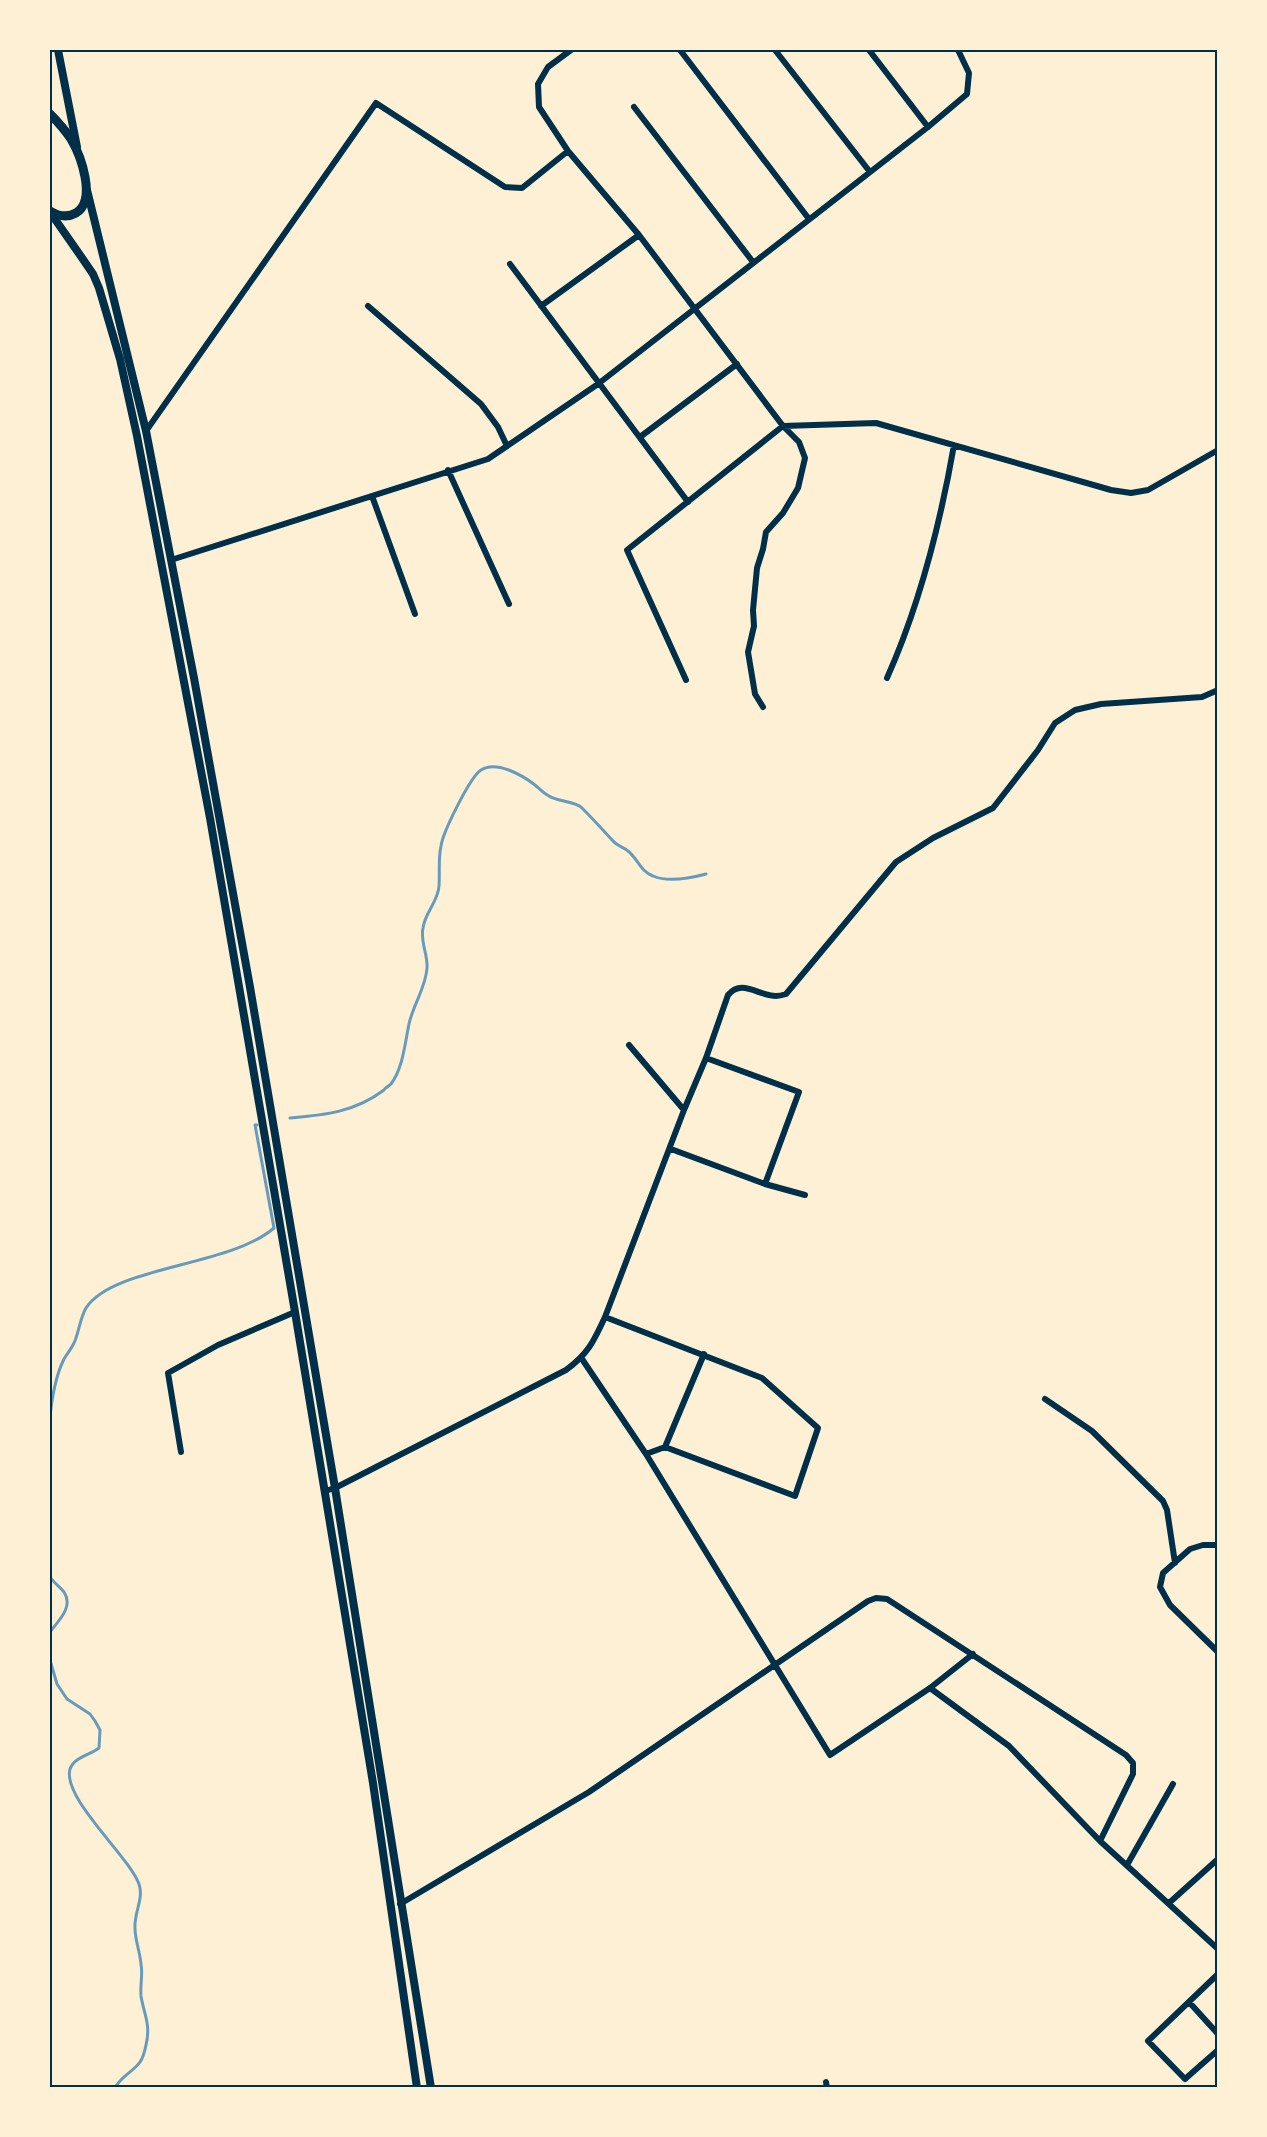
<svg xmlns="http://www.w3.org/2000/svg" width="1267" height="2137" font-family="Figtree,sans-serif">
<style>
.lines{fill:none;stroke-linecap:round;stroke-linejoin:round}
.stream{stroke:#669bbc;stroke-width:3}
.minor{stroke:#003049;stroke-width:6}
.secondary{stroke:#003049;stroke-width:8}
.trunk{stroke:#003049;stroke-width:9}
.neatline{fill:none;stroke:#003049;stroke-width:2}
</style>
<rect width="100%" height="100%" fill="#fdf0d5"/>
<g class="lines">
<path class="stream" d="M 290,1118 C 325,1115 355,1112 384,1090 C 384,1089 390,1085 391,1084 C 403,1068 405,1043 409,1024 C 413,1005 426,987 427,968 C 428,954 420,942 423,928 C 425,912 438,902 439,886 C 440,873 438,859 441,846 C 443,832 470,777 481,770 C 496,760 522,775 535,785 C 539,788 543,793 549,796 C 558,802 575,801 582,808 C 593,819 603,830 613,841 C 617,846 624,847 628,851 C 638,859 640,871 653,876 C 669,883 691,878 706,874
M 50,1417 C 52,1397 55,1377 64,1359 C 67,1354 71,1349 74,1343 C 79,1332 80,1318 86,1308 C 113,1266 229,1267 274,1228 L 255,1125 L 257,1125
M 50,1577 C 54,1583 60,1587 64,1592 C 74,1607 58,1621 50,1632
M 50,1660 L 57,1684 L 67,1699 L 90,1714 L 95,1721 L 100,1730 L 99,1748 C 90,1755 74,1757 70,1769 C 62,1798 128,1855 139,1884 C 144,1899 134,1912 135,1928 C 135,1940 140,1952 141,1964 C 143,1974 140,1985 141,1996 C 144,2015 151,2024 146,2045 C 145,2050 143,2058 140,2062 C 133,2072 121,2076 115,2088"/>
<path class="minor" d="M 571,50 L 548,67 L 538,84 L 539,107 L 568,151 L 639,235 L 783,426 L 627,550 L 686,680
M 680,50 L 809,219
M 775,50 L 870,172
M 869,50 L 928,127
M 634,107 L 753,262
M 510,264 L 688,502
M 368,306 L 481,404 L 498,427 L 507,446
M 541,306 L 639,235
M 146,431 L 376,103 L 505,187 L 522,188 L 568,151
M 640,437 L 737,364
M 448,470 L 509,604
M 372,496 L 415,614
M 171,560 L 488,459 L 598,384 L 928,127 L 967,94 L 969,73 L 958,50
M 887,678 C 920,604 940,525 954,445
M 763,707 L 755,694 L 748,652 L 754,626 L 753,610 L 757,568 L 763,549 L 766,532 L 783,513 L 798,488 L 805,458 L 799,442 L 783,426 L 876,423 L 1111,490 L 1131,493 L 1148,490 L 1218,450
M 629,1045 L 684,1110
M 706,1058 L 799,1092 L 765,1184
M 671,1149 L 765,1184 L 805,1195
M 605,1317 L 762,1378 L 818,1428 L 795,1496 L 665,1447 L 646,1454
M 582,1359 L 646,1454 L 830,1755 L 930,1688 L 973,1654
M 1045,1399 L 1092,1431 L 1163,1501 L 1167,1510 L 1175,1563
M 665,1447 L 704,1354
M 181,1452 L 168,1373 L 218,1345 L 295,1312
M 325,1491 L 335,1488 L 566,1370 C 588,1354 594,1341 605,1317 L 684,1110 L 706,1058 L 728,995 C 742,978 758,996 776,996 C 779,996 783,995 786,994 L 896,862 L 933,838 L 993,808 L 1038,750 L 1055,723 L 1075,710 L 1101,704 L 1202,697 L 1218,690
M 1218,1545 L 1203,1545 L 1190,1549 L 1163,1573 L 1160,1587 L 1170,1605 L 1218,1652
M 930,1688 L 1009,1746 L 1100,1841 L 1218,1949
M 1127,1865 L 1173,1784
M 1169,1903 L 1218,1859
M 400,1904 L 589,1792 L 868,1601 L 876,1598 L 887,1599 L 1126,1755 L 1133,1763 L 1133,1774 L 1100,1841
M 1218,1974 L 1148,2041 L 1185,2079 L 1218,2050
M 1189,2002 L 1218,2034
M 826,2082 L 827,2088"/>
<path class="secondary" d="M 58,50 L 77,147
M 87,190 L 146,431 L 194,678 L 250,987 L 335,1488 L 431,2088
M 50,212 L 80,255 L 93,274 L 99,288 L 120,359 L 137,436 L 210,818 L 295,1312 L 373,1783 L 417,2088"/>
<path class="trunk" d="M 50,114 C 58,122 65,130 71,139 C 81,156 97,200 76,213 C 67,218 58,216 50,211"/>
</g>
<rect width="1267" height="2137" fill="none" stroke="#fdf0d5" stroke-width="102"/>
<rect x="51" y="51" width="1165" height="2035" class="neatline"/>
</svg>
